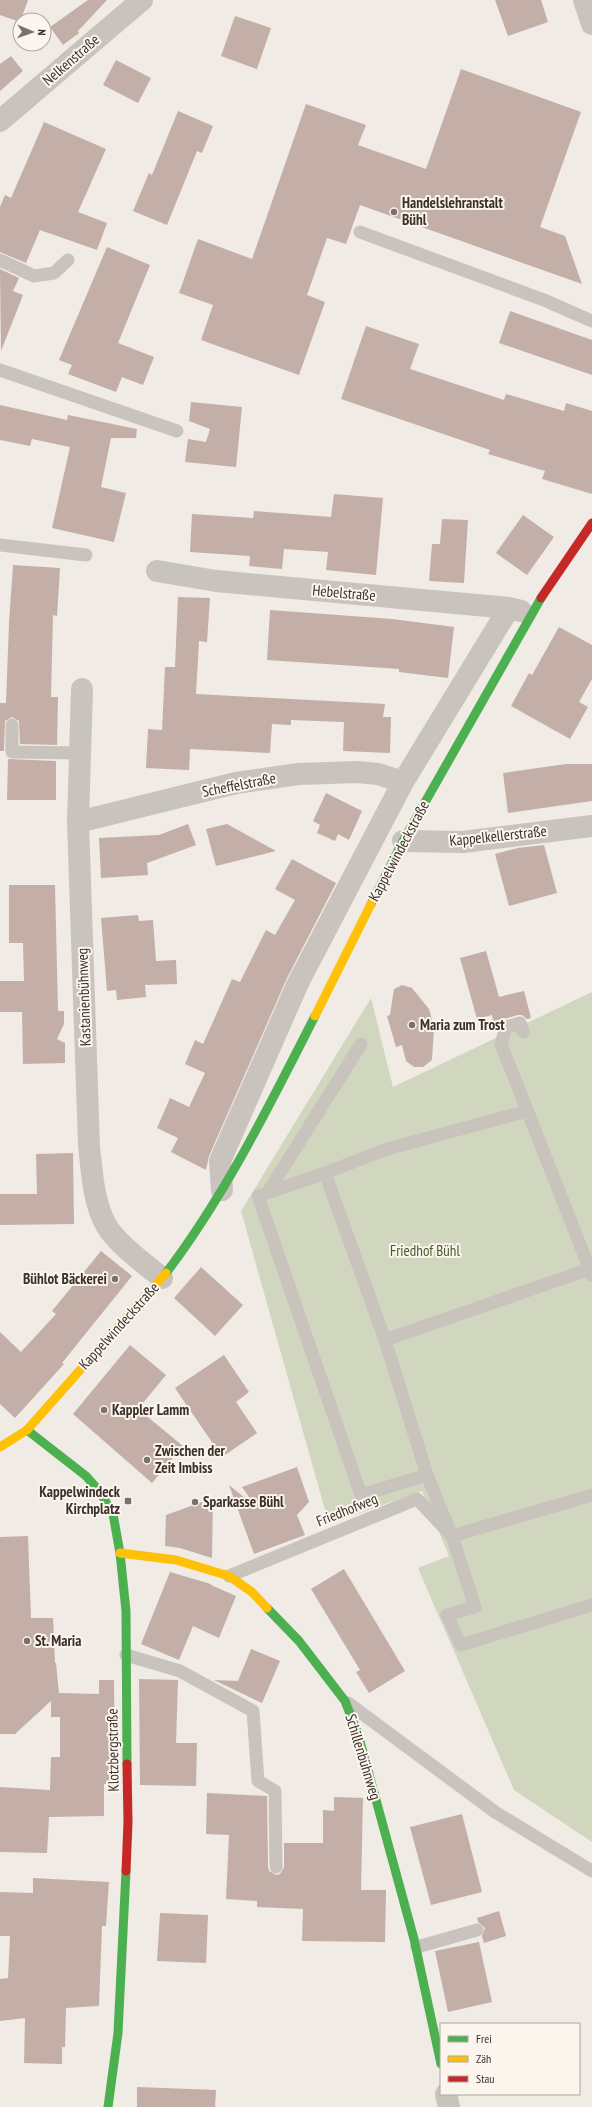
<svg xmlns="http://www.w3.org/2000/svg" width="592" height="2107" font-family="'PT Sans Narrow',sans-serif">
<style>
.green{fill:#d1d6bf}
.building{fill:#c3afa7}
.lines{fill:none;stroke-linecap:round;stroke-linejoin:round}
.lane{stroke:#c9c3be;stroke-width:13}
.street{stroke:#c9c3be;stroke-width:22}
.fast{stroke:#4caf50;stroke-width:9}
.slow{stroke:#ffc107;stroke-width:9}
.jam{stroke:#c62828;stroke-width:9}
.poi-dot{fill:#7a716c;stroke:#fbf5ee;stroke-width:1.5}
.labels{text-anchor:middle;stroke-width:4;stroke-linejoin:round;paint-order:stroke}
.street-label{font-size:15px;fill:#3b302b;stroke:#fbf5ee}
.poi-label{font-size:15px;font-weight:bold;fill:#3b302b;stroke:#fbf5ee;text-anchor:start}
.park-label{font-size:15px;fill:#4a5a2e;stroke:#fbf5ee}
</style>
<rect width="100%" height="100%" fill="#f0ebe5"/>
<path class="green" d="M 592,992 L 592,1842 L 514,1790 L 418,1568 L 449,1556 L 422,1491 L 329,1524 L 241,1211 L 371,998 L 393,1087 Z"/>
<path class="building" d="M 0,0 L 28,0 L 20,22 L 0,15 Z
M 88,0 L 107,0 L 78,31 L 79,33 L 63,45 L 50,27 Z
M 495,0 L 541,0 L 548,22 L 508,36 Z
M 235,16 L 271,28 L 257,69 L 221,56 Z
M 11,56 L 23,71 L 0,91 L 0,64 Z
M 116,60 L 151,78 L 138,103 L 103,85 Z
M 461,69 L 581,112 L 540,227 L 565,236 L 582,284 L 360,205 L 346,244 L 327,238 L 307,295 L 325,302 L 299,375 L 201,340 L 213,305 L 179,293 L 198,239 L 252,259 L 306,104 L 366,125 L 358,145 L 426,169 Z
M 178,111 L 213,126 L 202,153 L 197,151 L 167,225 L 133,211 L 149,173 L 152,175 Z
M 44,122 L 106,149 L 78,212 L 107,223 L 97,250 L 40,230 L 26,263 L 0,252 L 0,207 L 5,195 L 11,198 Z
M 107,247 L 150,265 L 118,343 L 154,357 L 143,385 L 122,377 L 116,392 L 68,374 L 72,365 L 59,360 Z
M 0,269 L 19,278 L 13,291 L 23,295 L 1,351 Z
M 510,311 L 592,340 L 592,375 L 499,343 Z
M 366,326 L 419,344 L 410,369 L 504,400 L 506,394 L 564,411 L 566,403 L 592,411 L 592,494 L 542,479 L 545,471 L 488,454 L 490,450 L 341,399 Z
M 191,402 L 242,407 L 236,467 L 185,462 L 188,439 L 206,442 L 210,429 L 189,421 Z
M 0,405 L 67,420 L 68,415 L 137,429 L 136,438 L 111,438 L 101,487 L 126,493 L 114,542 L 52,528 L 70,447 L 32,439 L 30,446 L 0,440 Z
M 334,494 L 383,498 L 376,575 L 326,570 L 328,552 L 284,549 L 282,569 L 249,566 L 250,556 L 190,552 L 192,514 L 253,518 L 254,511 L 331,517 Z
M 523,515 L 554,537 L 527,575 L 496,553 Z
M 442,519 L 468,520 L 464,583 L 429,581 L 432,544 L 440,544 Z
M 13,565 L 60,568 L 57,616 L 53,615 L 51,697 L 58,697 L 57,745 L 20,744 L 19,721 L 12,717 L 5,721 L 4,751 L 0,751 L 0,703 L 6,703 L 9,623 Z
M 178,597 L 210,598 L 207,642 L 199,641 L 196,694 L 385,704 L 383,717 L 391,717 L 390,753 L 343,751 L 344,722 L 291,720 L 291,725 L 272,724 L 270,753 L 190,749 L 189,770 L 146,768 L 148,729 L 162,730 L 165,667 L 175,667 Z
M 270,610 L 392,619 L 454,627 L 448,678 L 399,672 L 399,669 L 267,660 Z
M 559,627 L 592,645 L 592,679 L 579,702 L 588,707 L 570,739 L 511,706 L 529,673 L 532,675 Z
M 8,759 L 56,761 L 56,800 L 7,800 Z
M 566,764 L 592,764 L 592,801 L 508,813 L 503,773 Z
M 326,793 L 362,811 L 349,840 L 338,834 L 335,841 L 317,833 L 320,825 L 313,821 Z
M 188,824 L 196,845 L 147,863 L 148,875 L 101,878 L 99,838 L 159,835 Z
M 227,824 L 276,851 L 216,866 L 206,829 Z
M 544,845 L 557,893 L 509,906 L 495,854 L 518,848 Z
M 292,859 L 336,883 L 287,978 L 209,1156 L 206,1170 L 171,1152 L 178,1138 L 157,1128 L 170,1098 L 189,1107 L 205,1073 L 185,1064 L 195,1040 L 203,1044 L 232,979 L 240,982 L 266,930 L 275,935 L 295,900 L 275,889 Z
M 9,885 L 55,885 L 58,1011 L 64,1011 L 64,1024 L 57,1039 L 65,1043 L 65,1063 L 23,1064 L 22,1012 L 0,1012 L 0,981 L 24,981 L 23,943 L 9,943 Z
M 138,915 L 139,921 L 153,920 L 156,961 L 176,960 L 177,984 L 145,985 L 146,997 L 117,1000 L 116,990 L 107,991 L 101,918 Z
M 486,951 L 499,997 L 524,991 L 531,1018 L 527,1019 L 522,1015 L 518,1015 L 503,1019 L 495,1028 L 492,1015 L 477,1019 L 460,958 Z
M 402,985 L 412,988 L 429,1009 L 434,1027 L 432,1060 L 423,1067 L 414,1067 L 406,1061 L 402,1045 L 396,1047 L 387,1016 L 390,1015 L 394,989 Z
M 73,1153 L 74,1224 L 0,1225 L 0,1194 L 37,1194 L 36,1154 Z
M 101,1251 L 132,1276 L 62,1363 L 64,1364 L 15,1418 L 0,1404 L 0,1332 L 21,1352 L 56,1314 L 52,1311 Z
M 201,1267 L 243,1305 L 215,1336 L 174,1298 Z
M 130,1345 L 166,1375 L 138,1409 L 183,1446 L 152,1483 L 73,1414 Z
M 224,1355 L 249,1392 L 236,1402 L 257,1433 L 222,1457 L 175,1388 Z
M 297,1467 L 309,1502 L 297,1515 L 305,1535 L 254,1554 L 229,1485 L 255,1506 L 242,1487 Z
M 213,1498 L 212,1558 L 180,1548 L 165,1546 L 166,1515 Z
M 28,1536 L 31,1618 L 53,1618 L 55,1663 L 56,1663 L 59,1693 L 99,1694 L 99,1680 L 114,1680 L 115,1784 L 104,1784 L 104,1816 L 49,1817 L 47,1853 L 0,1852 L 0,1787 L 50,1790 L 51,1757 L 60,1757 L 60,1717 L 51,1717 L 51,1701 L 15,1734 L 0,1734 L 0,1537 Z
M 344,1569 L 405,1671 L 369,1693 L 356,1672 L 360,1670 L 311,1589 Z
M 170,1572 L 211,1584 L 211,1585 L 236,1596 L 219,1638 L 193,1626 L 179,1660 L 141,1644 Z
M 251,1649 L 280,1661 L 262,1703 L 214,1680 L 238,1681 Z
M 139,1679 L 178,1680 L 176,1743 L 197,1743 L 196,1786 L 140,1785 Z
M 207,1793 L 267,1796 L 268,1867 L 269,1871 L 276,1875 L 280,1874 L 284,1867 L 284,1843 L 323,1843 L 323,1810 L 334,1811 L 334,1797 L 363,1798 L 361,1890 L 386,1890 L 385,1942 L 302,1941 L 303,1909 L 257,1907 L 257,1901 L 226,1899 L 229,1835 L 206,1834 Z
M 462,1814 L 482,1892 L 431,1905 L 410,1827 Z
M 33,1878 L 109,1882 L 106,1926 L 102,1926 L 99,2006 L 66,2008 L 65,2047 L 62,2047 L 62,2064 L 24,2063 L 25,2018 L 0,2021 L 0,1979 L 8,1978 L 10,1936 L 0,1936 L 0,1892 L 33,1893 Z
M 499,1911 L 506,1936 L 484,1943 L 482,1936 L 485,1928 L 478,1922 L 477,1918 Z
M 160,1913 L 208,1915 L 206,1963 L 157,1961 Z
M 479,1942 L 492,2002 L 448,2012 L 435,1951 Z
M 137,2087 L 216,2090 L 215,2107 L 137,2107 Z"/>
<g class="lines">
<path class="lane" d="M 360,232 L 544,300 L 592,321
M 0,260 L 34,276 L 54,273 L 68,260
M 0,370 L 177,431
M 0,545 L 86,555
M 12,725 L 12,752 L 81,753
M 523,1032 L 520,1023 L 506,1027 L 501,1044 L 592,1275
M 527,1111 L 387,1149 L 325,1173 L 385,1340 L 590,1269
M 325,1173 L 258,1196 L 361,1495 L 427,1475 L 385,1340
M 268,1192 L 361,1044
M 427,1475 L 452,1536 L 475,1607 L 447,1615 L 461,1645 L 592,1605
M 229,1576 L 417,1499 L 452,1536 L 592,1495
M 126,1655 L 180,1671 L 253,1711 L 258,1781 L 275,1791 L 276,1867
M 348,1703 L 495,1812 L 592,1871
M 417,1947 L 477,1930"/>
<path class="street" d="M 584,0 L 592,24
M 0,121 L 142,0
M 157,571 L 216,581 L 509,608 L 521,611
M 82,689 L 78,822 L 89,1146 C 92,1172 93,1201 106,1225 C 117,1244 145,1264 162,1278
M 78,822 L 236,783 L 299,774 L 357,772 L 378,774 L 403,782
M 403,841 L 463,842 L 592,826
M 222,1190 L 220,1161 L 298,983 L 403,782 L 509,608
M 446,2094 L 449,2107"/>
<path class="fast" d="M 371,904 L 403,841 L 541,598
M 166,1273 C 226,1194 270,1104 315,1016
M 27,1430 L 86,1476 L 100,1492 L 113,1514 L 120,1553 L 126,1611 L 127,1764
M 267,1608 L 299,1641 L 345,1701 L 358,1734 L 414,1939 L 441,2064
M 108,2107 L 118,2033 L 126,1871"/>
<path class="slow" d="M 315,1016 L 371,904
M 0,1447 L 27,1430 L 166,1273
M 120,1553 L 176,1560 L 229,1576 L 252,1592 L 267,1608"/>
<path class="jam" d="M 541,598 L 592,523
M 126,1871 L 128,1822 L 127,1764"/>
</g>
<g class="poi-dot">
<circle cx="394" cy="212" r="4"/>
<circle cx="412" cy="1025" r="4"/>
<circle cx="115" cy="1279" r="4"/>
<circle cx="104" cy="1410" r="4"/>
<circle cx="147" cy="1460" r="4"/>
<rect x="124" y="1497" width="8" height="8" rx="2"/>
<circle cx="195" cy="1502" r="4"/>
<circle cx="27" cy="1641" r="4"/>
</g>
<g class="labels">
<g class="street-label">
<text transform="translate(71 60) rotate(-41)" y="5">Nelkenstraße</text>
<text transform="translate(344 593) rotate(5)" y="5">Hebelstraße</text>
<text transform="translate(239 785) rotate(-11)" y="5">Scheffelstraße</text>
<text transform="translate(498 836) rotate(-6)" y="5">Kappelkellerstraße</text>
<text transform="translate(399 851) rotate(-62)" y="5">Kappelwindeckstraße</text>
<text transform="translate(84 997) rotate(-92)" y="5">Kastanienbühnweg</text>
<text transform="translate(119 1326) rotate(-48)" y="5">Kappelwindeckstraße</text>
<text transform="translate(347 1510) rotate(-22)" y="5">Friedhofweg</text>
<text transform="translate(113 1750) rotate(-91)" y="5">Klotzbergstraße</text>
<text transform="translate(363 1757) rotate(73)" y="5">Schillenbühnweg</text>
</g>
<g class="poi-label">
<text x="402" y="208">Handelslehranstalt<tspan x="402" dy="17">Bühl</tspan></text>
<text x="420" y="1030">Maria zum Trost</text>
<text x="107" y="1284" text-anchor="end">Bühlot Bäckerei</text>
<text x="112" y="1415">Kappler Lamm</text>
<text x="155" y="1456">Zwischen der<tspan x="155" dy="17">Zeit Imbiss</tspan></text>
<text x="120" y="1497" text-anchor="end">Kappelwindeck<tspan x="120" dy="17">Kirchplatz</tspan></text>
<text x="203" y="1507">Sparkasse Bühl</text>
<text x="35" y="1646">St. Maria</text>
</g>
<g class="park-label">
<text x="425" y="1256">Friedhof Bühl</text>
</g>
</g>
<rect x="440" y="2023" width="140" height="72" fill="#fbf5ee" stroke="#aea6a0"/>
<rect x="448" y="2036" width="20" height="6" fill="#4caf50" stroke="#aea6a0"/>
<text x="476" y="2043" font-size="12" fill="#3b302b">Frei</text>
<rect x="448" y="2056" width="20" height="6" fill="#ffc107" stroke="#aea6a0"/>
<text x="476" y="2063" font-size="12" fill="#3b302b">Zäh</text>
<rect x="448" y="2076" width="20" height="6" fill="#c62828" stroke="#aea6a0"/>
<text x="476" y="2083" font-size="12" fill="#3b302b">Stau</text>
<g transform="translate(32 32) rotate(92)"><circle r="19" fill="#fbf5ee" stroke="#aea6a0"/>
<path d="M0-3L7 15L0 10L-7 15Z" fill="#7a716c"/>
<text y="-6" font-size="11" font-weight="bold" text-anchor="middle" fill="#3b302b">N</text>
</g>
</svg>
